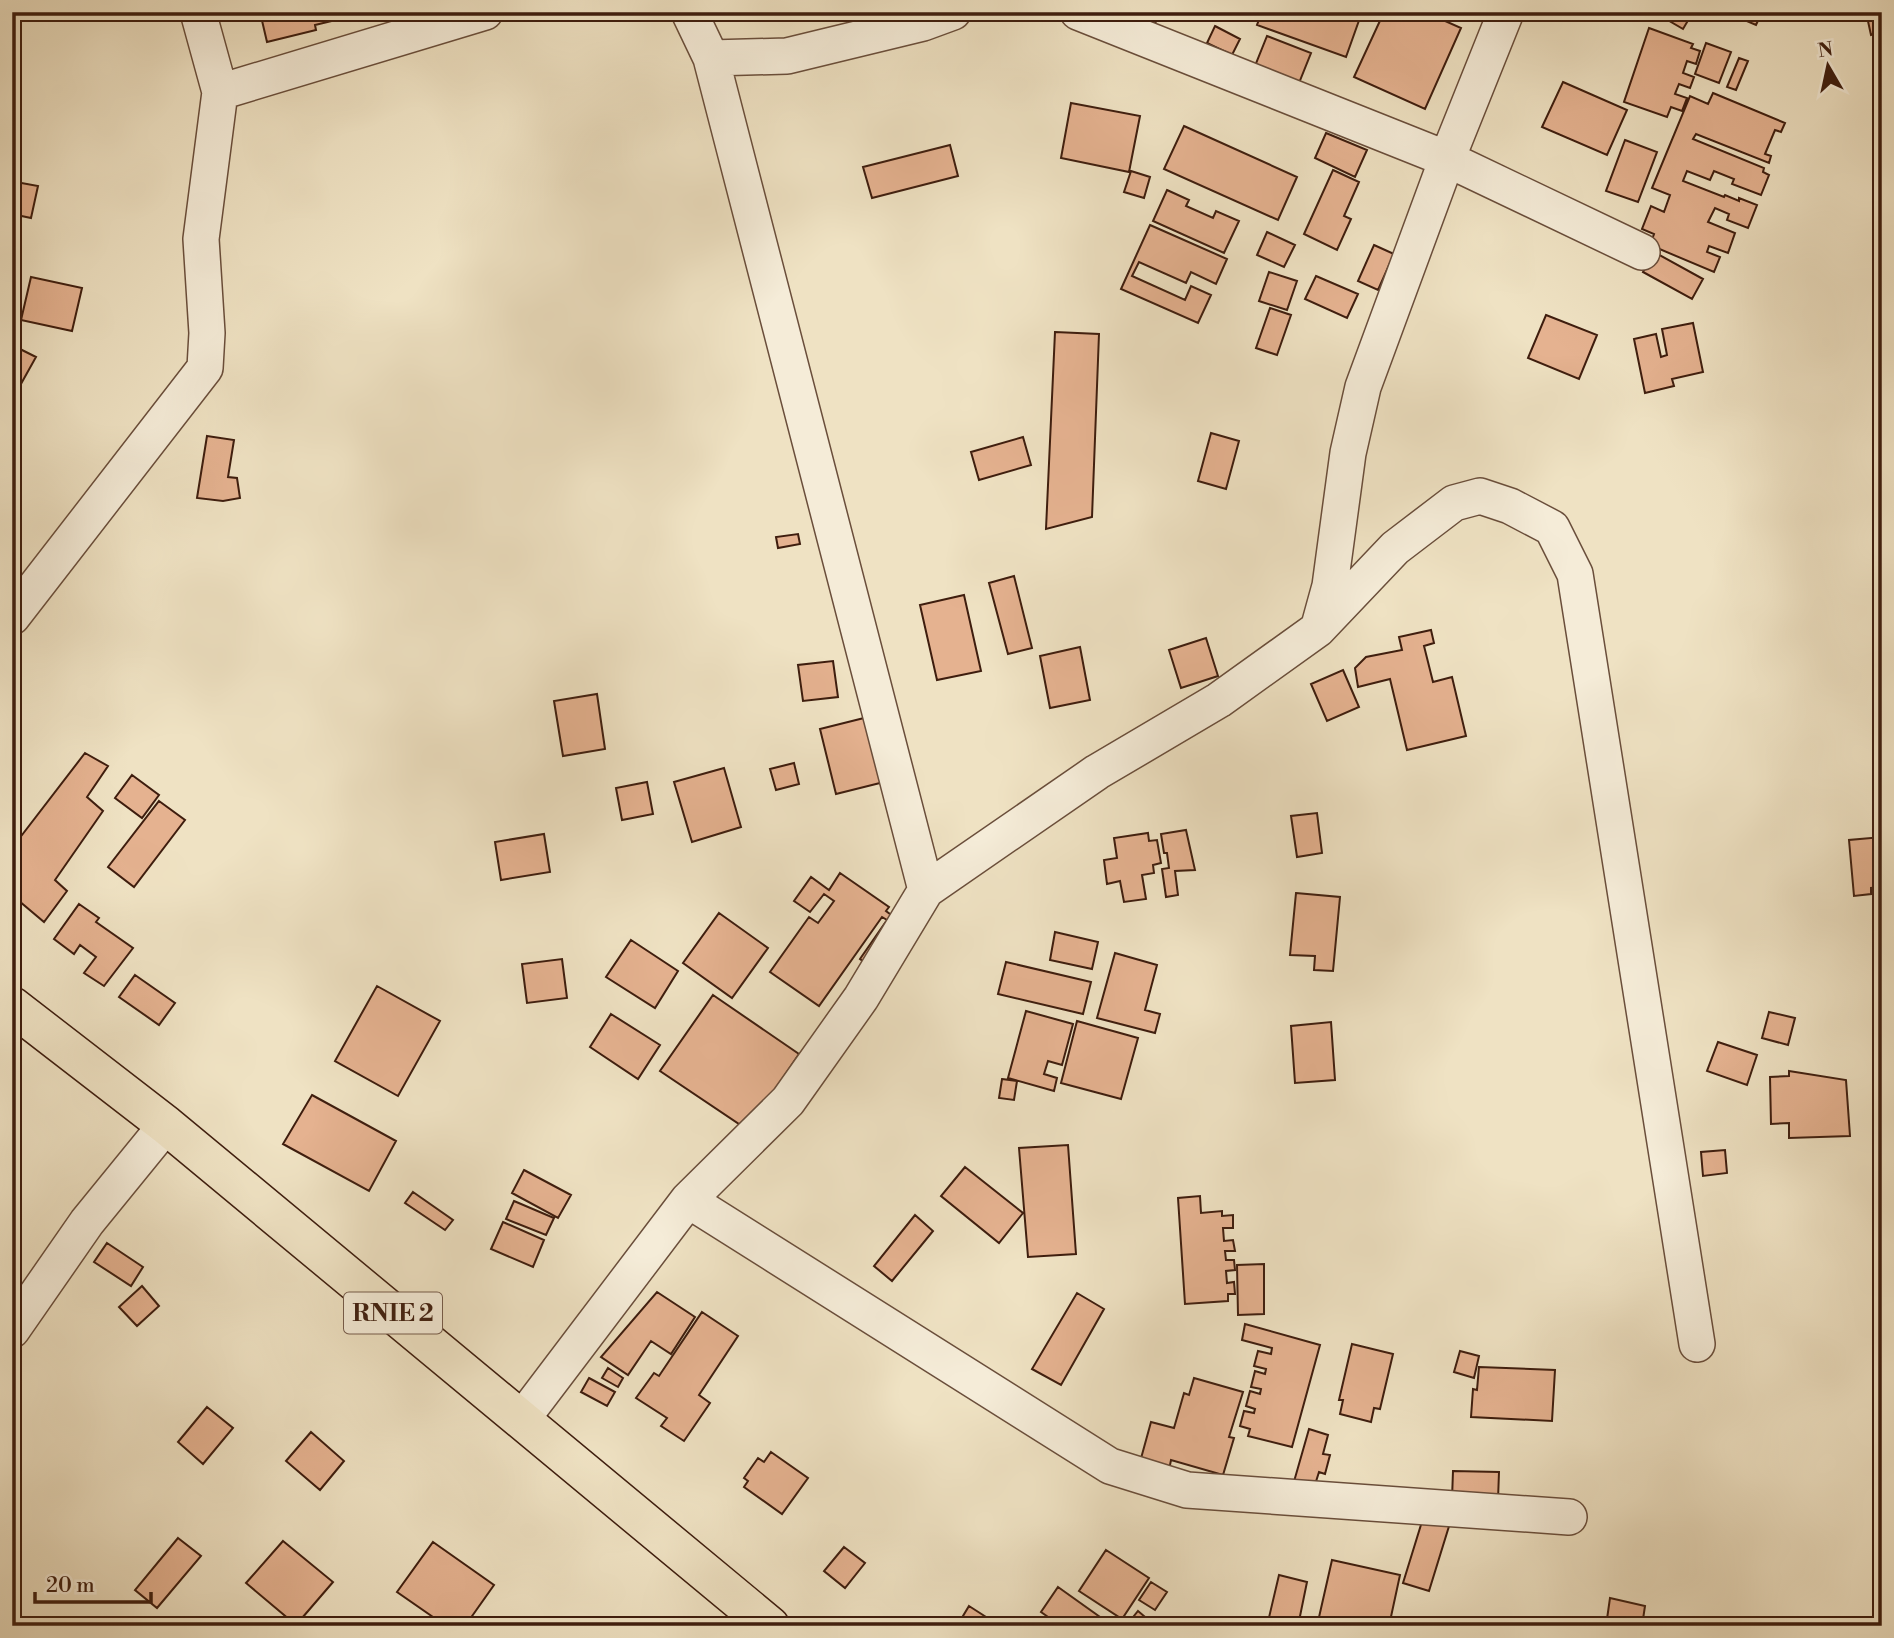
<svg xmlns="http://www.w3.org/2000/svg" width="1894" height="1638" font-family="'Libre Bodoni',serif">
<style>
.building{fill:#e5b290;stroke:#3e1d0e;stroke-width:2}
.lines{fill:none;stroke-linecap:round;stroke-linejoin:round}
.street-casing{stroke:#6a4e3b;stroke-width:38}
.highway-casing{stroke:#3e1d0e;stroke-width:41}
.street{stroke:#f5ecd8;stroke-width:35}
.highway{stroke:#efe2c3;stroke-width:38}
.labels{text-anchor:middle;stroke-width:7;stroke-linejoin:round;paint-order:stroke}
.shield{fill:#f5ecd8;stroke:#755b4b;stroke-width:2}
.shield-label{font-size:24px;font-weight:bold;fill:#3e1d0e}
</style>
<rect width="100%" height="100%" fill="#efe2c3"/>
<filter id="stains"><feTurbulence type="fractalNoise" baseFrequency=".00286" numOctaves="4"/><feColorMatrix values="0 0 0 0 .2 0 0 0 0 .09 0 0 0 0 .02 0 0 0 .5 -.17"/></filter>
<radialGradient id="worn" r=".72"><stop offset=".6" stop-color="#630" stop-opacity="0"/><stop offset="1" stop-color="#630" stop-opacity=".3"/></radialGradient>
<path class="building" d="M 260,12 L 369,12 L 315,25 L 316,30 L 267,42 Z
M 1119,12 L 1166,12 L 1142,35 Z
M 1262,12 L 1362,12 L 1346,57 L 1257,25 Z
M 1384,12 L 1425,12 L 1461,28 L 1425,109 L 1354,77 Z
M 1663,12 L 1693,12 L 1683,29 L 1661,16 Z
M 1738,12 L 1762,12 L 1756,25 L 1737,17 Z
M 1866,12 L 1882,12 L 1882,32 L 1871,35 Z
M 1215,26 L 1240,39 L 1232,55 L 1207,43 Z
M 1649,28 L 1693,44 L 1691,48 L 1700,51 L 1696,64 L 1687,61 L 1683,73 L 1694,77 L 1690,88 L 1679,84 L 1675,94 L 1687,98 L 1682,111 L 1671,107 L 1667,117 L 1624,102 Z
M 1267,36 L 1311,53 L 1299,83 L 1255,66 Z
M 1706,43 L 1731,52 L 1719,83 L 1695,74 Z
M 1739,58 L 1748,61 L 1736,90 L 1727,87 Z
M 1563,82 L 1627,110 L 1607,155 L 1542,127 Z
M 1713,93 L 1785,123 L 1781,132 L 1775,130 L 1765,154 L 1771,156 L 1769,163 L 1696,134 L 1693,139 L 1764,168 L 1763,172 L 1769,175 L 1761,195 L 1732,184 L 1734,179 L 1714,171 L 1710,180 L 1687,171 L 1683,181 L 1724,197 L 1725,195 L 1739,201 L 1739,198 L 1757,205 L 1748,228 L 1727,220 L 1729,214 L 1715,208 L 1708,222 L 1735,233 L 1728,253 L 1709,246 L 1707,252 L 1720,257 L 1714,272 L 1650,245 L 1654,234 L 1642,229 L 1651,206 L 1664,212 L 1670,195 L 1652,188 L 1690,96 L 1708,104 Z
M 1071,103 L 1140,116 L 1129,172 L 1061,158 Z
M 1184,126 L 1297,177 L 1278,220 L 1164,169 Z
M 1326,133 L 1367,150 L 1355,177 L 1315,158 Z
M 1625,140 L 1657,152 L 1638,202 L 1606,191 Z
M 950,145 L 958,176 L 872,198 L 863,167 Z
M 1333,170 L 1359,182 L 1344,216 L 1351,219 L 1337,250 L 1304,234 Z
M 1131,171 L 1150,177 L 1144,198 L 1124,192 Z
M 16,182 L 38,186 L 31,218 L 12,214 Z
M 1167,190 L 1189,200 L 1186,206 L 1213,218 L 1216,211 L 1239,221 L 1224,253 L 1153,221 Z
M 1150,225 L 1227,259 L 1216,284 L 1191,272 L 1186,283 L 1139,262 L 1132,276 L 1185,300 L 1191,286 L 1211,295 L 1198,323 L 1121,289 Z
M 1267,232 L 1295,245 L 1284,267 L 1257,255 Z
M 1374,245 L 1394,254 L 1378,290 L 1358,281 Z
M 1654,252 L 1703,279 L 1692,299 L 1643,272 Z
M 1269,272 L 1297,281 L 1287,310 L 1259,301 Z
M 1316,276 L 1358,294 L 1347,318 L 1305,299 Z
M 31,277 L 82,288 L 72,331 L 21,320 Z
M 1270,308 L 1291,315 L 1277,355 L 1256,348 Z
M 1546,315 L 1597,335 L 1579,379 L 1528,358 Z
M 1693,323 L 1703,372 L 1672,379 L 1674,386 L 1645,393 L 1634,339 L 1656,334 L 1661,357 L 1667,355 L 1662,329 Z
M 1055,332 L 1099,334 L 1092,517 L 1046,529 Z
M 20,349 L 36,357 L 17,391 L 12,388 L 12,362 Z
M 1211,433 L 1239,441 L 1226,489 L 1198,481 Z
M 207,436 L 234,440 L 228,477 L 237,478 L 240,498 L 223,501 L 197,498 Z
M 1023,437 L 1031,465 L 979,480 L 971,452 Z
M 798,534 L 800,544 L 778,548 L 776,537 Z
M 1014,576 L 1032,648 L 1008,654 L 989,583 Z
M 964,595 L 981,671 L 937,680 L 920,605 Z
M 1431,630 L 1434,643 L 1424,646 L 1433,682 L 1452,677 L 1466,736 L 1407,750 L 1390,679 L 1358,687 L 1355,668 L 1366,657 L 1402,650 L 1399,637 Z
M 1206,638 L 1218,676 L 1181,688 L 1169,650 Z
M 1080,647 L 1090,700 L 1050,708 L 1040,656 Z
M 833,661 L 838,697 L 803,701 L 798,665 Z
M 1343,670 L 1359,707 L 1327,721 L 1311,684 Z
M 597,694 L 605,749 L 563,756 L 554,701 Z
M 876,715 L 892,780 L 836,794 L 820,729 Z
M 85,753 L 108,766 L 87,797 L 103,811 L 55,880 L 67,891 L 44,922 L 12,895 L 12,848 Z
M 794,763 L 799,784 L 776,790 L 770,769 Z
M 724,768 L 741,827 L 692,842 L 674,782 Z
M 132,775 L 159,795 L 142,818 L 115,798 Z
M 647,782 L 653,814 L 622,820 L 616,788 Z
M 159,801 L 185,820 L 134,887 L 108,867 Z
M 1317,813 L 1322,853 L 1297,857 L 1291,816 Z
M 1186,830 L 1195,870 L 1175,871 L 1178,895 L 1166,897 L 1162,869 L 1169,868 L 1167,853 L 1164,853 L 1161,834 Z
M 1148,833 L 1149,841 L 1157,840 L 1161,863 L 1153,865 L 1154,873 L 1142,875 L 1146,899 L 1124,902 L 1120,881 L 1107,884 L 1104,860 L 1117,858 L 1114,838 Z
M 544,834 L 550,872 L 501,880 L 495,842 Z
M 1882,837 L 1882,887 L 1871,888 L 1871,894 L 1854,896 L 1849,840 Z
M 840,873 L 889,907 L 886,911 L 898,920 L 867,964 L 860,959 L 887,920 L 882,917 L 819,1006 L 770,972 L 809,917 L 818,923 L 834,901 L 824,894 L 810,912 L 794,901 L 811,877 L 829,890 Z
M 1296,893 L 1340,897 L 1333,971 L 1314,970 L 1315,956 L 1290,955 Z
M 79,904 L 99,918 L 96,922 L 133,948 L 104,986 L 84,973 L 96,957 L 80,945 L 74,954 L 54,939 Z
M 719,913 L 768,948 L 732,998 L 683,963 Z
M 1055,932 L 1098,942 L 1092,969 L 1050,960 Z
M 631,940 L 678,971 L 655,1008 L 606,977 Z
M 1115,953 L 1157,965 L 1145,1010 L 1160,1014 L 1155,1033 L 1097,1018 Z
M 562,959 L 567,998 L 527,1003 L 522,964 Z
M 1006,962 L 1091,982 L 1083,1014 L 998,994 Z
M 135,975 L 175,1003 L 159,1025 L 119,997 Z
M 377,986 L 440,1021 L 398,1096 L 335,1061 Z
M 713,995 L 799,1054 L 748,1130 L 660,1071 Z
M 1026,1011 L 1073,1024 L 1062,1065 L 1048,1061 L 1044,1074 L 1057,1078 L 1054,1091 L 1008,1078 Z
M 1769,1012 L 1795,1018 L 1788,1045 L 1762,1038 Z
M 611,1014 L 660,1045 L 638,1079 L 590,1047 Z
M 1077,1021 L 1138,1038 L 1121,1099 L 1061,1083 Z
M 1331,1022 L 1335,1080 L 1295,1083 L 1291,1026 Z
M 1718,1042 L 1757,1055 L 1747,1085 L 1707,1071 Z
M 1789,1071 L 1846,1080 L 1850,1136 L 1789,1138 L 1789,1123 L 1771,1124 L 1770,1077 L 1789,1076 Z
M 1002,1079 L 1017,1081 L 1014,1100 L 999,1098 Z
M 312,1095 L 396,1141 L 369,1191 L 283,1144 Z
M 1882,1115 L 1882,1148 L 1880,1148 L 1876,1116 Z
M 1068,1145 L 1076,1254 L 1028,1257 L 1019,1148 Z
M 1725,1150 L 1727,1173 L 1703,1176 L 1701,1152 Z
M 965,1167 L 1023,1213 L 999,1243 L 941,1196 Z
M 524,1170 L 571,1195 L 558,1218 L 512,1193 Z
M 413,1192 L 453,1220 L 445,1230 L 405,1203 Z
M 1200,1196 L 1201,1213 L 1222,1211 L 1222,1216 L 1233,1215 L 1233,1228 L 1223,1228 L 1224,1241 L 1233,1240 L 1235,1251 L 1225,1251 L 1226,1260 L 1234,1260 L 1235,1270 L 1226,1271 L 1227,1283 L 1234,1282 L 1235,1294 L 1228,1294 L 1228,1301 L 1185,1304 L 1178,1198 Z
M 514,1201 L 554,1218 L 546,1235 L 506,1219 Z
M 915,1215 L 933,1231 L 892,1281 L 874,1266 Z
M 503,1222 L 544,1240 L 533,1267 L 491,1249 Z
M 107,1243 L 143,1267 L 131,1286 L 94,1262 Z
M 1264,1264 L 1264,1314 L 1238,1315 L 1237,1265 Z
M 142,1286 L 159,1306 L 137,1326 L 119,1307 Z
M 657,1292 L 695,1317 L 671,1354 L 651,1341 L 628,1375 L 601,1357 Z
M 1077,1293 L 1104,1309 L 1061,1385 L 1032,1369 Z
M 702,1312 L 738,1336 L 699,1395 L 710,1403 L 684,1441 L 661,1426 L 667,1418 L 636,1398 L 654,1373 L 659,1376 Z
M 1245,1324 L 1320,1345 L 1292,1447 L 1248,1436 L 1250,1429 L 1240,1426 L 1244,1411 L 1254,1413 L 1255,1409 L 1246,1406 L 1250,1391 L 1260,1394 L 1261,1389 L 1251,1387 L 1255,1371 L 1265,1374 L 1266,1369 L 1254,1366 L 1258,1351 L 1271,1354 L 1272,1348 L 1242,1340 Z
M 1352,1344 L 1393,1354 L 1380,1409 L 1374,1408 L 1371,1422 L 1340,1414 L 1343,1400 L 1339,1400 Z
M 1460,1351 L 1479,1356 L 1474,1378 L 1454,1372 Z
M 1479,1367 L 1555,1370 L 1552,1421 L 1471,1417 L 1473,1389 L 1477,1390 Z
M 608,1368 L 623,1378 L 618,1387 L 602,1378 Z
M 589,1378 L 615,1392 L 607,1406 L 581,1392 Z
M 1194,1378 L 1243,1392 L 1229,1437 L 1234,1438 L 1223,1475 L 1171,1460 L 1169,1470 L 1140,1462 L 1151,1422 L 1174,1428 L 1184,1393 L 1189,1395 Z
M 207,1407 L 233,1428 L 203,1464 L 178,1442 Z
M 1309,1429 L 1328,1435 L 1323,1454 L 1330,1455 L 1325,1474 L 1319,1472 L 1313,1491 L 1293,1485 Z
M 311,1432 L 344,1461 L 320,1490 L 286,1461 Z
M 771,1452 L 808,1478 L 782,1514 L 744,1487 L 748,1481 L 744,1478 L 758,1458 L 764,1462 Z
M 1453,1471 L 1499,1472 L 1498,1500 L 1452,1499 Z
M 1424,1515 L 1450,1523 L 1429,1591 L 1403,1583 Z
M 178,1538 L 201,1556 L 157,1608 L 135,1590 Z
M 283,1541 L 333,1582 L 296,1625 L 246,1583 Z
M 433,1542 L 494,1585 L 465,1626 L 446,1626 L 397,1592 Z
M 844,1547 L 865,1563 L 845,1588 L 824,1571 Z
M 1106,1550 L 1149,1578 L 1122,1619 L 1079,1591 Z
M 1332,1560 L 1400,1575 L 1389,1626 L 1317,1626 Z
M 1279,1575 L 1307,1582 L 1298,1626 L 1267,1626 Z
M 1151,1582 L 1167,1592 L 1155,1610 L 1139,1600 Z
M 1058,1587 L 1107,1622 L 1104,1626 L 1061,1626 L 1041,1612 Z
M 1610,1598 L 1645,1606 L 1642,1626 L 1606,1626 Z
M 969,1606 L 1000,1626 L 957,1626 Z
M 1138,1611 L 1151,1622 L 1147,1626 L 1126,1626 Z"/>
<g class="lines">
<g class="street-casing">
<path id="street" d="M 689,12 L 711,58 L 926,890
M 1078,12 L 1447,159 L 1642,252
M 711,58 L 787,56 L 923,23 L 953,12
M 220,92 L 485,12
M 12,617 L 205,368 L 207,333 L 201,239 L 220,92 L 198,12
M 1319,626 L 1330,586 L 1348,453 L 1363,387 L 1447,159 L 1506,12
M 688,1200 L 1110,1466 L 1187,1490 L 1569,1517
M 12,1330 L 87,1222 L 166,1125
M 522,1419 L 688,1200 L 788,1101 L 861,998 L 926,890 L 1097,772 L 1219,700 L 1318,629 L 1395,548 L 1454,503 L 1480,496 L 1510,506 L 1552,528 L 1575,574 L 1697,1344"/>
</g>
<g class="highway-casing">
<path id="highway" d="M 12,1006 L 166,1125 L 770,1626"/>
</g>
<use href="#street" class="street"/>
<use href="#highway" class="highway"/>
</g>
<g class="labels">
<rect class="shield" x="344" y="1292.5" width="98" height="41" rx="5"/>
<g class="shield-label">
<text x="393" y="1321">RNIE 2</text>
</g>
</g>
<rect width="1894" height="1638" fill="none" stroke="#efe2c3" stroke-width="42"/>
<rect x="14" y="14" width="1866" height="1610" fill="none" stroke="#3e1d0e" stroke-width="3.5"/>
<rect x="21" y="21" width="1852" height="1596" fill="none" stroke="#3e1d0e" stroke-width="2"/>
<g transform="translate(1828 66) rotate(351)" stroke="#f5ecd8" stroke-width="5" paint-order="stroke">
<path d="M0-5L12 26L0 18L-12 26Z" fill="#3e1d0e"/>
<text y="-10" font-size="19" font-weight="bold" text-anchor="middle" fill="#3e1d0e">N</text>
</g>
<path d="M35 1592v10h116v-10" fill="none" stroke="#3e1d0e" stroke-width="3.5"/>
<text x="46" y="1592" font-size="21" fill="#3e1d0e" stroke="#f5ecd8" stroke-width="5" paint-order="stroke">20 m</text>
<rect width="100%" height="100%" filter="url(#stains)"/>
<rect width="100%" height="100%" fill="url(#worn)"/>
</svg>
